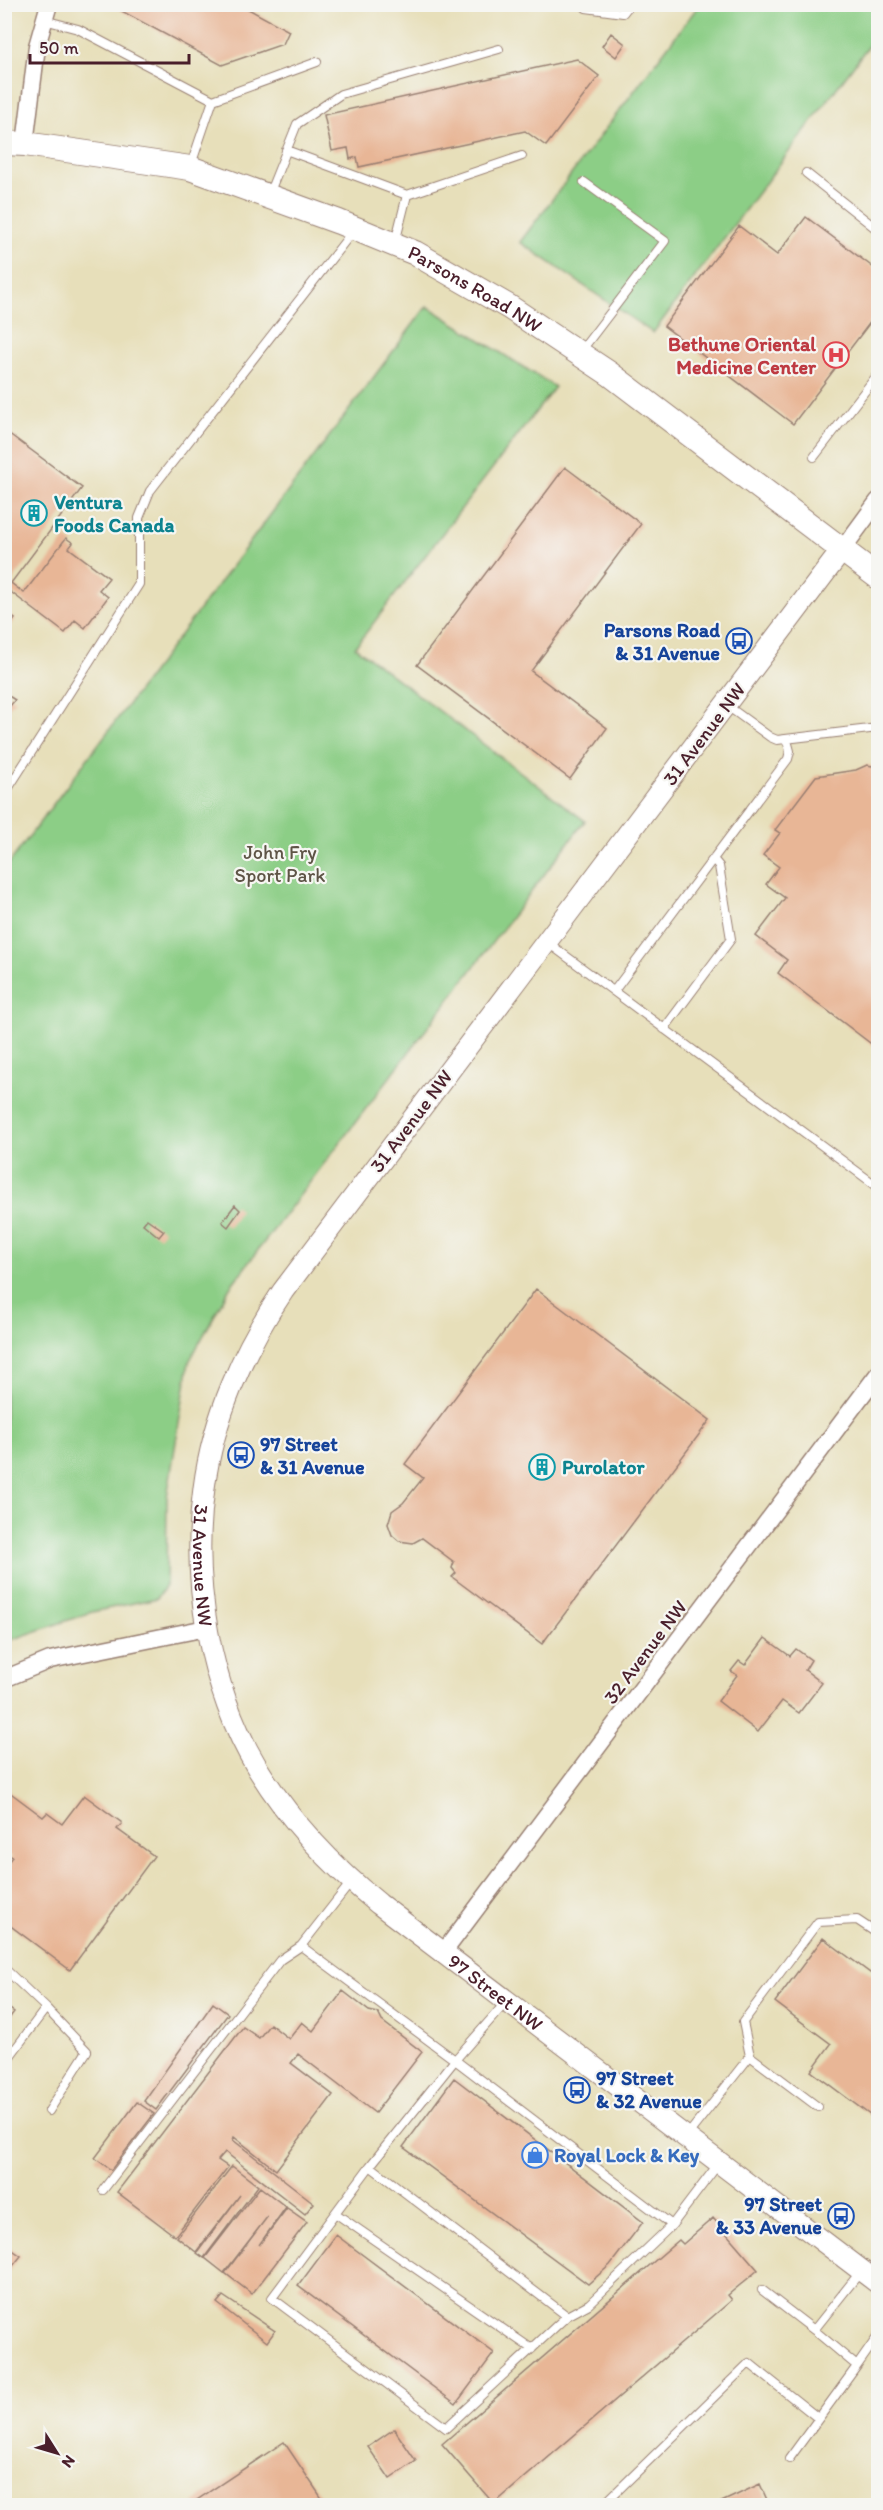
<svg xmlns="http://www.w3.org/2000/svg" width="883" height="2510" font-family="Itim,sans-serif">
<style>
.green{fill:#8cce86;stroke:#6b7658;stroke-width:1.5}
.building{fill:#e8b696}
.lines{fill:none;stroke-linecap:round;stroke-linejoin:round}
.service-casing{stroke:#987f72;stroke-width:10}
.minor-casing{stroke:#987f72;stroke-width:19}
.tertiary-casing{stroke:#987f72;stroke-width:23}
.secondary-casing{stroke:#987f72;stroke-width:26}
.service{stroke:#fff;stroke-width:8}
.minor{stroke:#fff;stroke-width:16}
.tertiary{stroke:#fff;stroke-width:21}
.secondary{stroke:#fff;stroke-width:24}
.labels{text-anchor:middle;stroke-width:4.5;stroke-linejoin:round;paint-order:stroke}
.street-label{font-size:20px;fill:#4a1f2b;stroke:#f6f6f2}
.health-label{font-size:20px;font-weight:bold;fill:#be3a42;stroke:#f6f6f2;text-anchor:end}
.culture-label{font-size:20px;font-weight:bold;fill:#0d838f;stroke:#f6f6f2;text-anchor:start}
.transit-label{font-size:20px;font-weight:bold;fill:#164399;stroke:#f6f6f2;text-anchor:end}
.park-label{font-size:20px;fill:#5e5446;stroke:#f6f6f2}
.shop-label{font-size:20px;font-weight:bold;fill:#366cbe;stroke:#f6f6f2;text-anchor:start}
</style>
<rect width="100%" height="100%" fill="#f6f6f2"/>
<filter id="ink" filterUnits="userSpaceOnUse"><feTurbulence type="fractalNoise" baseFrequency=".0167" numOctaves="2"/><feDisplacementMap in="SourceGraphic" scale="12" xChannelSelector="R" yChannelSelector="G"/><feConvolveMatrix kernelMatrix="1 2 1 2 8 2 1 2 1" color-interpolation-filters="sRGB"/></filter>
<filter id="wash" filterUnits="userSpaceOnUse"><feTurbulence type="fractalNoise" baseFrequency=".008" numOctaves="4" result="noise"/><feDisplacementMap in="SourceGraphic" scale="24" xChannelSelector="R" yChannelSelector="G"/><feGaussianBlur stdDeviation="1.35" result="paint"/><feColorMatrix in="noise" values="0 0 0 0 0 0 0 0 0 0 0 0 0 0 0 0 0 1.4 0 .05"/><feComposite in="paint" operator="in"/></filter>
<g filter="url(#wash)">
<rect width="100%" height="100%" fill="#e7dfba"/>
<path class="green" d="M 699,5 L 878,5 L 878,33 L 653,333 L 520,242 Z
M 427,306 L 555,387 L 355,647 L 585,821 L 230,1287 L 189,1362 L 167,1497 L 166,1586 L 157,1598 L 92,1612 L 5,1642 L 4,870 Z"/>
<g id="blocks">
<path class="building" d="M 118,4 L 239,4 L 289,31 L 283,44 L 222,65 L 116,8 Z
M 611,33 L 625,44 L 616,57 L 602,46 Z
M 577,59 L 599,76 L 546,146 L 525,131 L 359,167 L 357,157 L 350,159 L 348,148 L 332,151 L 324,115 Z
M 806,217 L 878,271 L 878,312 L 793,424 L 664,326 L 739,226 L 777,255 Z
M 4,430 L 82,488 L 11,583 L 24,593 L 66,538 L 73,543 L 69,548 L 109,578 L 99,590 L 108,597 L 85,628 L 75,620 L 65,633 L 4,587 Z
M 565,467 L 641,524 L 531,671 L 607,728 L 570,779 L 417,665 Z
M 4,611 L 15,619 L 7,629 L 4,627 Z
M 4,693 L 15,700 L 4,713 Z
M 867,765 L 878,767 L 878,1049 L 778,973 L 787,960 L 756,936 L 785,898 L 766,884 L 779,867 L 763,855 L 780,833 L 775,830 L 816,776 L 856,770 Z
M 235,1205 L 240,1210 L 228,1227 L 222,1222 Z
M 147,1219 L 164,1231 L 159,1237 L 143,1224 Z
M 536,1289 L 710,1420 L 542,1644 L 452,1577 L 456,1573 L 452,1568 L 454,1562 L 422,1538 L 413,1543 L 399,1541 L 392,1535 L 388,1524 L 392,1511 L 403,1503 L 423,1478 L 405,1464 Z
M 765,1638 L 790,1656 L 796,1649 L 811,1660 L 805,1670 L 822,1683 L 799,1713 L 782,1701 L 758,1732 L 718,1701 L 737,1675 L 731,1671 L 739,1661 L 745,1665 Z
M 4,1788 L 43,1817 L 47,1813 L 62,1824 L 84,1795 L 122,1823 L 117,1829 L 154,1856 L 70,1970 L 4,1921 L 4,1867 L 12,1857 L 4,1851 Z
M 823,1938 L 878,1979 L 878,2121 L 811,2071 L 831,2044 L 775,2002 Z
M 343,1991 L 369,2011 L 378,2013 L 382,2021 L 422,2052 L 375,2113 L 298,2054 L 291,2063 L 333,2095 L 276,2170 L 234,2137 L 233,2140 L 314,2203 L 305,2214 L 225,2152 L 218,2160 L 228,2167 L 175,2236 L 117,2192 L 243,2027 L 259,2038 L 270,2024 L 289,2039 L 302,2022 L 313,2031 Z
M 213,2003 L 228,2014 L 156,2110 L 144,2101 Z
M 4,2005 L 14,2012 L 4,2025 Z
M 454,2078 L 643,2222 L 610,2265 L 588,2284 L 403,2147 Z
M 137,2102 L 154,2114 L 111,2170 L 95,2158 Z
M 232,2166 L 258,2186 L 204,2258 L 197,2253 L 240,2195 L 196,2252 L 177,2237 Z
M 260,2187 L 286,2207 L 259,2245 L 287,2208 L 307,2222 L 252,2294 L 225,2273 L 268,2216 L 224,2273 L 205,2258 Z
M 713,2218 L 758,2270 L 728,2295 L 732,2300 L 494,2504 L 442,2444 L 679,2240 L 683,2244 Z
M 336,2235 L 494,2353 L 456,2404 L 298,2286 Z
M 4,2244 L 21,2256 L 4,2277 Z
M 223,2296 L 275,2331 L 267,2342 L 217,2303 Z
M 394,2429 L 416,2461 L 390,2479 L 368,2447 Z
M 284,2442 L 327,2506 L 196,2506 L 194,2502 Z
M 760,2484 L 767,2500 L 755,2506 L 713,2506 Z"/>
</g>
</g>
<g filter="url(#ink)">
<use href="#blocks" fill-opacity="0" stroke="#987f72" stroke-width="1.5"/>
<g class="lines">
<g class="service-casing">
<path id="service" d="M 582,4 L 586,8 L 623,13 L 630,4
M 44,20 L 78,29 L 213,100 L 191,165
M 213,100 L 317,62
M 286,150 L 407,195
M 806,173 L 878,230
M 269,194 L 297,124 L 341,94 L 499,49
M 395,243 L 407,195 L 522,156
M 581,351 L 665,241 L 584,182
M 814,457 L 878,374
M 726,705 L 770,737 L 777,740 L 878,728
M 4,795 L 139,584 L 139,518 L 150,491 L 353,231
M 547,942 L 878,1187
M 614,991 L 788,759 L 790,751 L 787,740
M 664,1029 L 731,939 L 719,866 L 714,860
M 301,1946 L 352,1881
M 4,1968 L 46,2008 L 4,2064
M 46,2008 L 87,2051 L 49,2111
M 750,2056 L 818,2107
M 686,2137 L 750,2056 L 743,2022 L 818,1922 L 857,1920 L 878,1934
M 370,2166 L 455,2060 L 672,2225
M 103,2190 L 280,1960 L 301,1946 L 455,2060 L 507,2001
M 335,2213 L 532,2349
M 762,2290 L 814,2330 L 861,2271
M 567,2316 L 370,2166 L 272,2298 L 446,2428 L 567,2316 L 589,2304 L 672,2225 L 719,2163
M 857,2366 L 878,2336
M 789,2459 L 857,2366 L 814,2330
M 602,2506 L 749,2363 L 818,2418"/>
</g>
<g class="minor-casing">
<path id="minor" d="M 25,144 L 37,46 L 49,4
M 842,550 L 878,501
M 4,1679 L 50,1660 L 206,1628
M 443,1953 L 878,1374"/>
</g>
<g class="tertiary-casing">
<g id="tertiary">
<path id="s1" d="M 842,550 L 283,1291 C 244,1348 213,1418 204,1488 C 191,1580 209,1688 258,1769 C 290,1821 331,1865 379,1904 L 878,2283"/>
</g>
</g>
<g class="secondary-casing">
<g id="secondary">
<path id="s2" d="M 4,143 L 25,144 L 190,168 L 339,222 L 415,253 L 509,307 L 610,374 L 878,577"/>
</g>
</g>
<use href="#service" class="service"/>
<use href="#minor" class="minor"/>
<use href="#tertiary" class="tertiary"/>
<use href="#secondary" class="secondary"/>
</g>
</g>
<defs>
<g id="hospital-ring" transform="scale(1.35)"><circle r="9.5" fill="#f6f6f2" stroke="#e0444e" stroke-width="1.5"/><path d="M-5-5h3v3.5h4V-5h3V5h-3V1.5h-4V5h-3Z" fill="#e0444e"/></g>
<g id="building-ring" transform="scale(1.35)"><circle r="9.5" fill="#f6f6f2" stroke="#0f9aa8" stroke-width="1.5"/><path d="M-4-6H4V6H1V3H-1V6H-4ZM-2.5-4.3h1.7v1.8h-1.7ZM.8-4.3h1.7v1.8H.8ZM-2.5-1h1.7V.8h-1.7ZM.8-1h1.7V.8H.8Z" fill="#0f9aa8"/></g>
<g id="bus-ring" transform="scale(1.35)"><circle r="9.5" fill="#f6f6f2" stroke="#1a4fb4" stroke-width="1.5"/><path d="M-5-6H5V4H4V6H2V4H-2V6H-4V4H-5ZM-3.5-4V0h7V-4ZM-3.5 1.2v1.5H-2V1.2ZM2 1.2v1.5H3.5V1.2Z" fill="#1a4fb4"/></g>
<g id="shop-ring" transform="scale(1.35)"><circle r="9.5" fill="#f6f6f2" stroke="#3f7fe0" stroke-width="1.5"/><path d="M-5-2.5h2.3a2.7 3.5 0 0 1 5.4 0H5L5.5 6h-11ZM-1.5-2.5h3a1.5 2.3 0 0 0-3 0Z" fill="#3f7fe0"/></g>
</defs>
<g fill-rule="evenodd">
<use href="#hospital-ring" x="836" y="355"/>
<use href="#building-ring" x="34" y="513"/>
<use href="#bus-ring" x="739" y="641"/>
<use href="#bus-ring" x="241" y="1455"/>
<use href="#building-ring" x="542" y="1467"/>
<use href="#bus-ring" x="577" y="2090"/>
<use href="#shop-ring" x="535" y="2155"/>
<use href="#bus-ring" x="841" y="2216"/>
</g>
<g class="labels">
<g class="street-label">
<text dy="7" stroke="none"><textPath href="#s2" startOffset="498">Parsons Road NW</textPath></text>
<text transform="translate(704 734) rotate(-53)" y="7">31 Avenue NW</text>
<text transform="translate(411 1121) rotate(-53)" y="7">31 Avenue NW</text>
<text dy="7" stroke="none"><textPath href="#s1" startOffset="1220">31 Avenue NW</textPath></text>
<text transform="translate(645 1652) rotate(-53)" y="7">32 Avenue NW</text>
<text dy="7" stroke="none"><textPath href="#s1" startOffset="1762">97 Street NW</textPath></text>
</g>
<g class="health-label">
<text x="816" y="351">Bethune Oriental<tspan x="816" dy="23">Medicine Center</tspan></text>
</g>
<g class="culture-label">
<text x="54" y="509">Ventura<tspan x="54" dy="23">Foods Canada</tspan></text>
<text x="562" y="1474">Purolator</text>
</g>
<g class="transit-label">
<text x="720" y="637">Parsons Road<tspan x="720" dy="23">&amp; 31 Avenue</tspan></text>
<text x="260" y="1451" text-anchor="start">97 Street<tspan x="260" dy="23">&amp; 31 Avenue</tspan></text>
<text x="596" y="2085" text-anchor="start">97 Street<tspan x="596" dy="23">&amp; 32 Avenue</tspan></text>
<text x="822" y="2211">97 Street<tspan x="822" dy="23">&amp; 33 Avenue</tspan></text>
</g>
<g class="park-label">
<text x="280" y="859">John Fry<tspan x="280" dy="23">Sport Park</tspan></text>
</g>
<g class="shop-label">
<text x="554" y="2162">Royal Lock &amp; Key</text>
</g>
</g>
<rect width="883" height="2510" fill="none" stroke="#f6f6f2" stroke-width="24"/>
<g transform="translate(57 2453) rotate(127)" stroke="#f6f6f2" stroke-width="4.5" paint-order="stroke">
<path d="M0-4.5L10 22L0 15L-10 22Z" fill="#4a1f2b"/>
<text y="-9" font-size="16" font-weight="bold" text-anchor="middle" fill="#4a1f2b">N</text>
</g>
<path d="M30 54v9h159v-9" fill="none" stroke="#4a1f2b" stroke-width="3"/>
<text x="39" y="54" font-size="18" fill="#4a1f2b" stroke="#f6f6f2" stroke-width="4.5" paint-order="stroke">50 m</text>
</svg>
